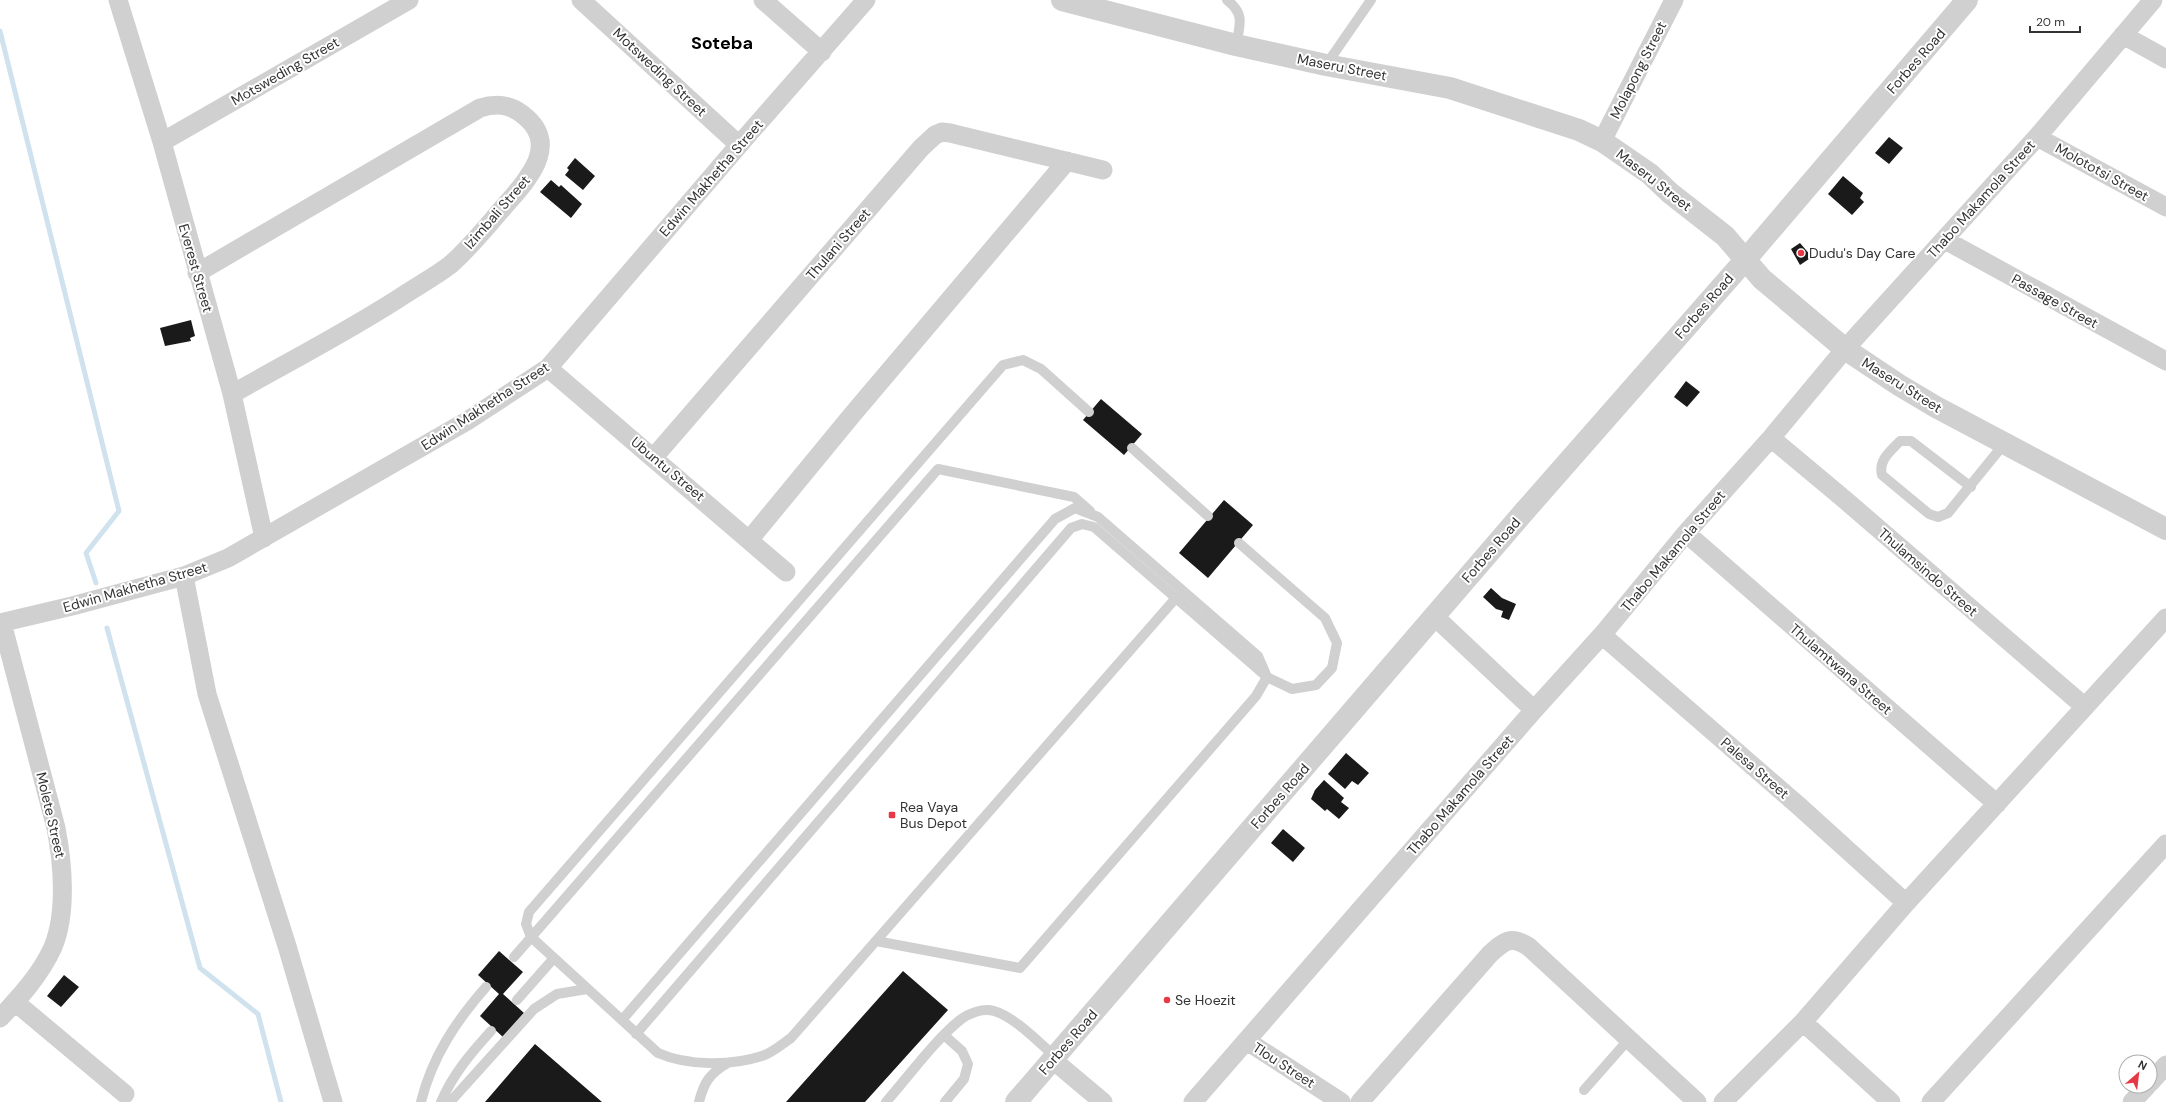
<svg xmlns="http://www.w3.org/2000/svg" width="2166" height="1102" font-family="'DM Sans',sans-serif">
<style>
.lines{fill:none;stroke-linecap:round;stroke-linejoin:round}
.stream{stroke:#cfe2ee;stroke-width:5}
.building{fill:#1a1a1a}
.service{stroke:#d0d0d0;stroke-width:10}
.minor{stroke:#d0d0d0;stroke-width:19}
.tertiary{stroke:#d0d0d0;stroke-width:22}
.poi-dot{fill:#e63946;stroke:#fff;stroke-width:1.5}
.labels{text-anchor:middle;stroke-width:4;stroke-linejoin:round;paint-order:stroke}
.street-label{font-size:14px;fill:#333;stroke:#fff}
.poi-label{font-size:14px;fill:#333;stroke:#fff;text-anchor:start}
.district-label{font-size:18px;font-weight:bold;fill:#000;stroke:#fff}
</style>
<rect width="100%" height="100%" fill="#fff"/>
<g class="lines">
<path class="stream" d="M 0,31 L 119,511 L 86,553 L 96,583
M 107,628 L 200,968 L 258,1014 L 281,1102"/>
</g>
<path class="building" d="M 1889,137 L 1903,148 L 1889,164 L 1875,153 Z
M 575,158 L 595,176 L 583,190 L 565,175 L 569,170 L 567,168 Z
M 1843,176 L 1863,193 L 1860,198 L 1864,202 L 1852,215 L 1828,194 Z
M 551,180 L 559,187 L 561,185 L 582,204 L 571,218 L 540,192 Z
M 1800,243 L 1812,257 L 1800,265 L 1791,249 Z
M 191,320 L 195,336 L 190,338 L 191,341 L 165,346 L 160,328 Z
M 1686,381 L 1700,392 L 1687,407 L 1674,397 Z
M 1101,399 L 1142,434 L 1124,455 L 1083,420 Z
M 1224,500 L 1253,525 L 1208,578 L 1179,553 Z
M 1491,588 L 1502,598 L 1516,604 L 1509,620 L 1501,617 L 1503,611 L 1496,609 L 1483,597 Z
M 1346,753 L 1369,773 L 1358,785 L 1352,781 L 1345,789 L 1328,774 Z
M 1324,780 L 1344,798 L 1341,802 L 1349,808 L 1339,819 L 1327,809 L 1325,811 L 1311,799 L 1315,790 Z
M 1283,829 L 1305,848 L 1293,862 L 1271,843 Z
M 499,951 L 523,972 L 503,994 L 524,1013 L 503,1037 L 480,1016 L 499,994 L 478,975 Z
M 903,971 L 948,1010 L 865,1102 L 786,1102 Z
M 64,975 L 79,987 L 61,1007 L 47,996 Z
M 535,1044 L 602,1102 L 485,1102 Z"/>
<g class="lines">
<path class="service" d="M 1227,0 C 1245,14 1240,24 1236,45
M 1326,65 L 1371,0
M 1089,412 L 1041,369 L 1023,360 L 1003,365 L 529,912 L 526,924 L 531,937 L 658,1053 C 688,1066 731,1066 762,1056 C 772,1053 782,1044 791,1038 L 1182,591
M 1132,448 L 1208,516
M 1971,487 L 1911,441 L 1900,441 C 1891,451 1878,460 1882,475 L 1929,514 L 1938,517 L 1948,513 L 2004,444
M 514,957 L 938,469 L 1074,497 L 1090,511
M 517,1000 L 554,958
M 622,1020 L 1055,519 L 1075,508 L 1098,517 L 1258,656 L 1267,677 L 1256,696 L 1020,968 L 876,941
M 636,1034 L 1071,528 L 1082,524 L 1094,527 L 1267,677 L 1292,689 L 1316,685 L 1332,668 L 1337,643 L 1325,618 L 1239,543
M 944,1035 L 962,1051 L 968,1064 L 964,1079 L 945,1102
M 1584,1090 L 1629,1039
M 421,1102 C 432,1057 456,1021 486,987
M 441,1102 C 453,1074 471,1053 491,1031
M 450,1102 L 534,1009 L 557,994 L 587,989
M 699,1102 C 704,1082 710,1073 728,1063
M 886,1102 C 909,1076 933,1042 960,1020 C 969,1013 983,1008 994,1011 C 1015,1017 1039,1043 1056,1057"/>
<path class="minor" d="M 118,0 L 162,142 L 232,394 L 264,538
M 581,0 L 739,145
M 763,0 L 822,52
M 2123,35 L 2166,59
M 2037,137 L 2166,207
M 1602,141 L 1674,0
M 162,142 L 409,0
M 1945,240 L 2166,361
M 197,273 L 480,108 C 496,103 509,104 522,114 C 559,142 532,175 509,201 C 490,222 472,246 450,265 C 437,275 421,284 407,293 C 351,330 290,361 232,394
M 548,368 L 786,572
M 1771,438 L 1844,499 L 2085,707
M 654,457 L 921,148 L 935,135 L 942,132 L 950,133 L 1103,170
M 1686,533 L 1997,804
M 750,539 L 852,415 L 1067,161
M 184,576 L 207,694 L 287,946 L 333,1102
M 1434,616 L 1534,710
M 0,623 L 72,606 L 184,576 L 228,558 L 467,421 L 548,368 L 739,145 L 866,0
M 1602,635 L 1800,807 L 1906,903
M 15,1002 L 125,1094
M 0,1018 C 20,997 41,974 53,947 C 67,913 63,864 56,828 L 2,623
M 1803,1022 L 1891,1102
M 1247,1041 L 1341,1102
M 1053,1060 L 1103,1102
M 2150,1083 L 2166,1065
M 1193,1102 L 1534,710 L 1602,635 L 1686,533 L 1771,438 L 1845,349 L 2037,137 L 2153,0
M 1360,1102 L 1490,954 C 1504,941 1511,935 1529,947 L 1697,1102
M 1723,1102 L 1803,1022 L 1906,903 L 2166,618
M 1931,1102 L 2166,844
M 2132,1102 L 2147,1086"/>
<path class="tertiary" d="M 1062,0 L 1236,45 L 1326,65 L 1450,88 L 1579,130 L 1602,141 L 1650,174 L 1670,193 L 1725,236 L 1762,279 L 1845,349 L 1899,385 L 1936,407 L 2166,529
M 1016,1102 L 1523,513 L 1746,259 L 1967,0"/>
</g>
<g class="poi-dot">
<circle cx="1801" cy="253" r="4"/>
<rect x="888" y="811" width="8" height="8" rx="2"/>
<circle cx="1167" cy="1000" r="4"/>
</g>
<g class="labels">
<g class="street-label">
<text transform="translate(1916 61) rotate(-49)" y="5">Forbes Road</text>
<text transform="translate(1342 67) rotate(11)" y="5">Maseru Street</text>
<text transform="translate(1638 70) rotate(-63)" y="5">Molapong Street</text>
<text transform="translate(285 71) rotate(-30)" y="5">Motsweding Street</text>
<text transform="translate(660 72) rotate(43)" y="5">Motsweding Street</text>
<text transform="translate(2102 172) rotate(29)" y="5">Molototsi Street</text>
<text transform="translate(711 178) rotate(-49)" y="5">Edwin Makhetha Street</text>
<text transform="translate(1654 180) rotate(38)" y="5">Maseru Street</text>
<text transform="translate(1981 199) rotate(-48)" y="5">Thabo Makamola Street</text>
<text transform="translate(497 212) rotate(-49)" y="5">Izimbali Street</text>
<text transform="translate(838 244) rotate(-49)" y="5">Thulani Street</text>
<text transform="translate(196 268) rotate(74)" y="5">Everest Street</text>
<text transform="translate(2055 301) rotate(29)" y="5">Passage Street</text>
<text transform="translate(1704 306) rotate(-49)" y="5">Forbes Road</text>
<text transform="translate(1902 385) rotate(32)" y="5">Maseru Street</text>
<text transform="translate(485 406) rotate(-33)" y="5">Edwin Makhetha Street</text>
<text transform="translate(668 469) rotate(40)" y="5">Ubuntu Street</text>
<text transform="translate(1491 550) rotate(-49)" y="5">Forbes Road</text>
<text transform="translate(1673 551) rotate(-50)" y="5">Thabo Makamola Street</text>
<text transform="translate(1928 572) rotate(41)" y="5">Thulamsindo Street</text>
<text transform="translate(135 587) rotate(-16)" y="5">Edwin Makhetha Street</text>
<text transform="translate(1841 669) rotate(41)" y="5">Thulamtwana Street</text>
<text transform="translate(1755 768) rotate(41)" y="5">Palesa Street</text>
<text transform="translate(1460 795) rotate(-49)" y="5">Thabo Makamola Street</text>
<text transform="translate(1280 796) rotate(-49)" y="5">Forbes Road</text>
<text transform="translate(51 815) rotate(77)" y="5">Molete Street</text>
<text transform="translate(1068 1042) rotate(-49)" y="5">Forbes Road</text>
<text transform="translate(1284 1065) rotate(33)" y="5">Tlou Street</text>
</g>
<g class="poi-label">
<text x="1809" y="258">Dudu's Day Care</text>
<text x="900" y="812">Rea Vaya<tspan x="900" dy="16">Bus Depot</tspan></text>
<text x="1175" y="1005">Se Hoezit</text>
</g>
<g class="district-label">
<text x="722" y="49">Soteba</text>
</g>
</g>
<g transform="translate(2138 1074) rotate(28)"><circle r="19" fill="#ffffff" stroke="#adadad"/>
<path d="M0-3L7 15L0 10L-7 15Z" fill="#e63946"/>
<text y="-6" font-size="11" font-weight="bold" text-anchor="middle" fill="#333333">N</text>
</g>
<path d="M2030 26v6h50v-6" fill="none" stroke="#333333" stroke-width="2"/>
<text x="2036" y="26" font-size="12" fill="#333333" stroke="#ffffff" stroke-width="3" paint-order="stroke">20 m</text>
</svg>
